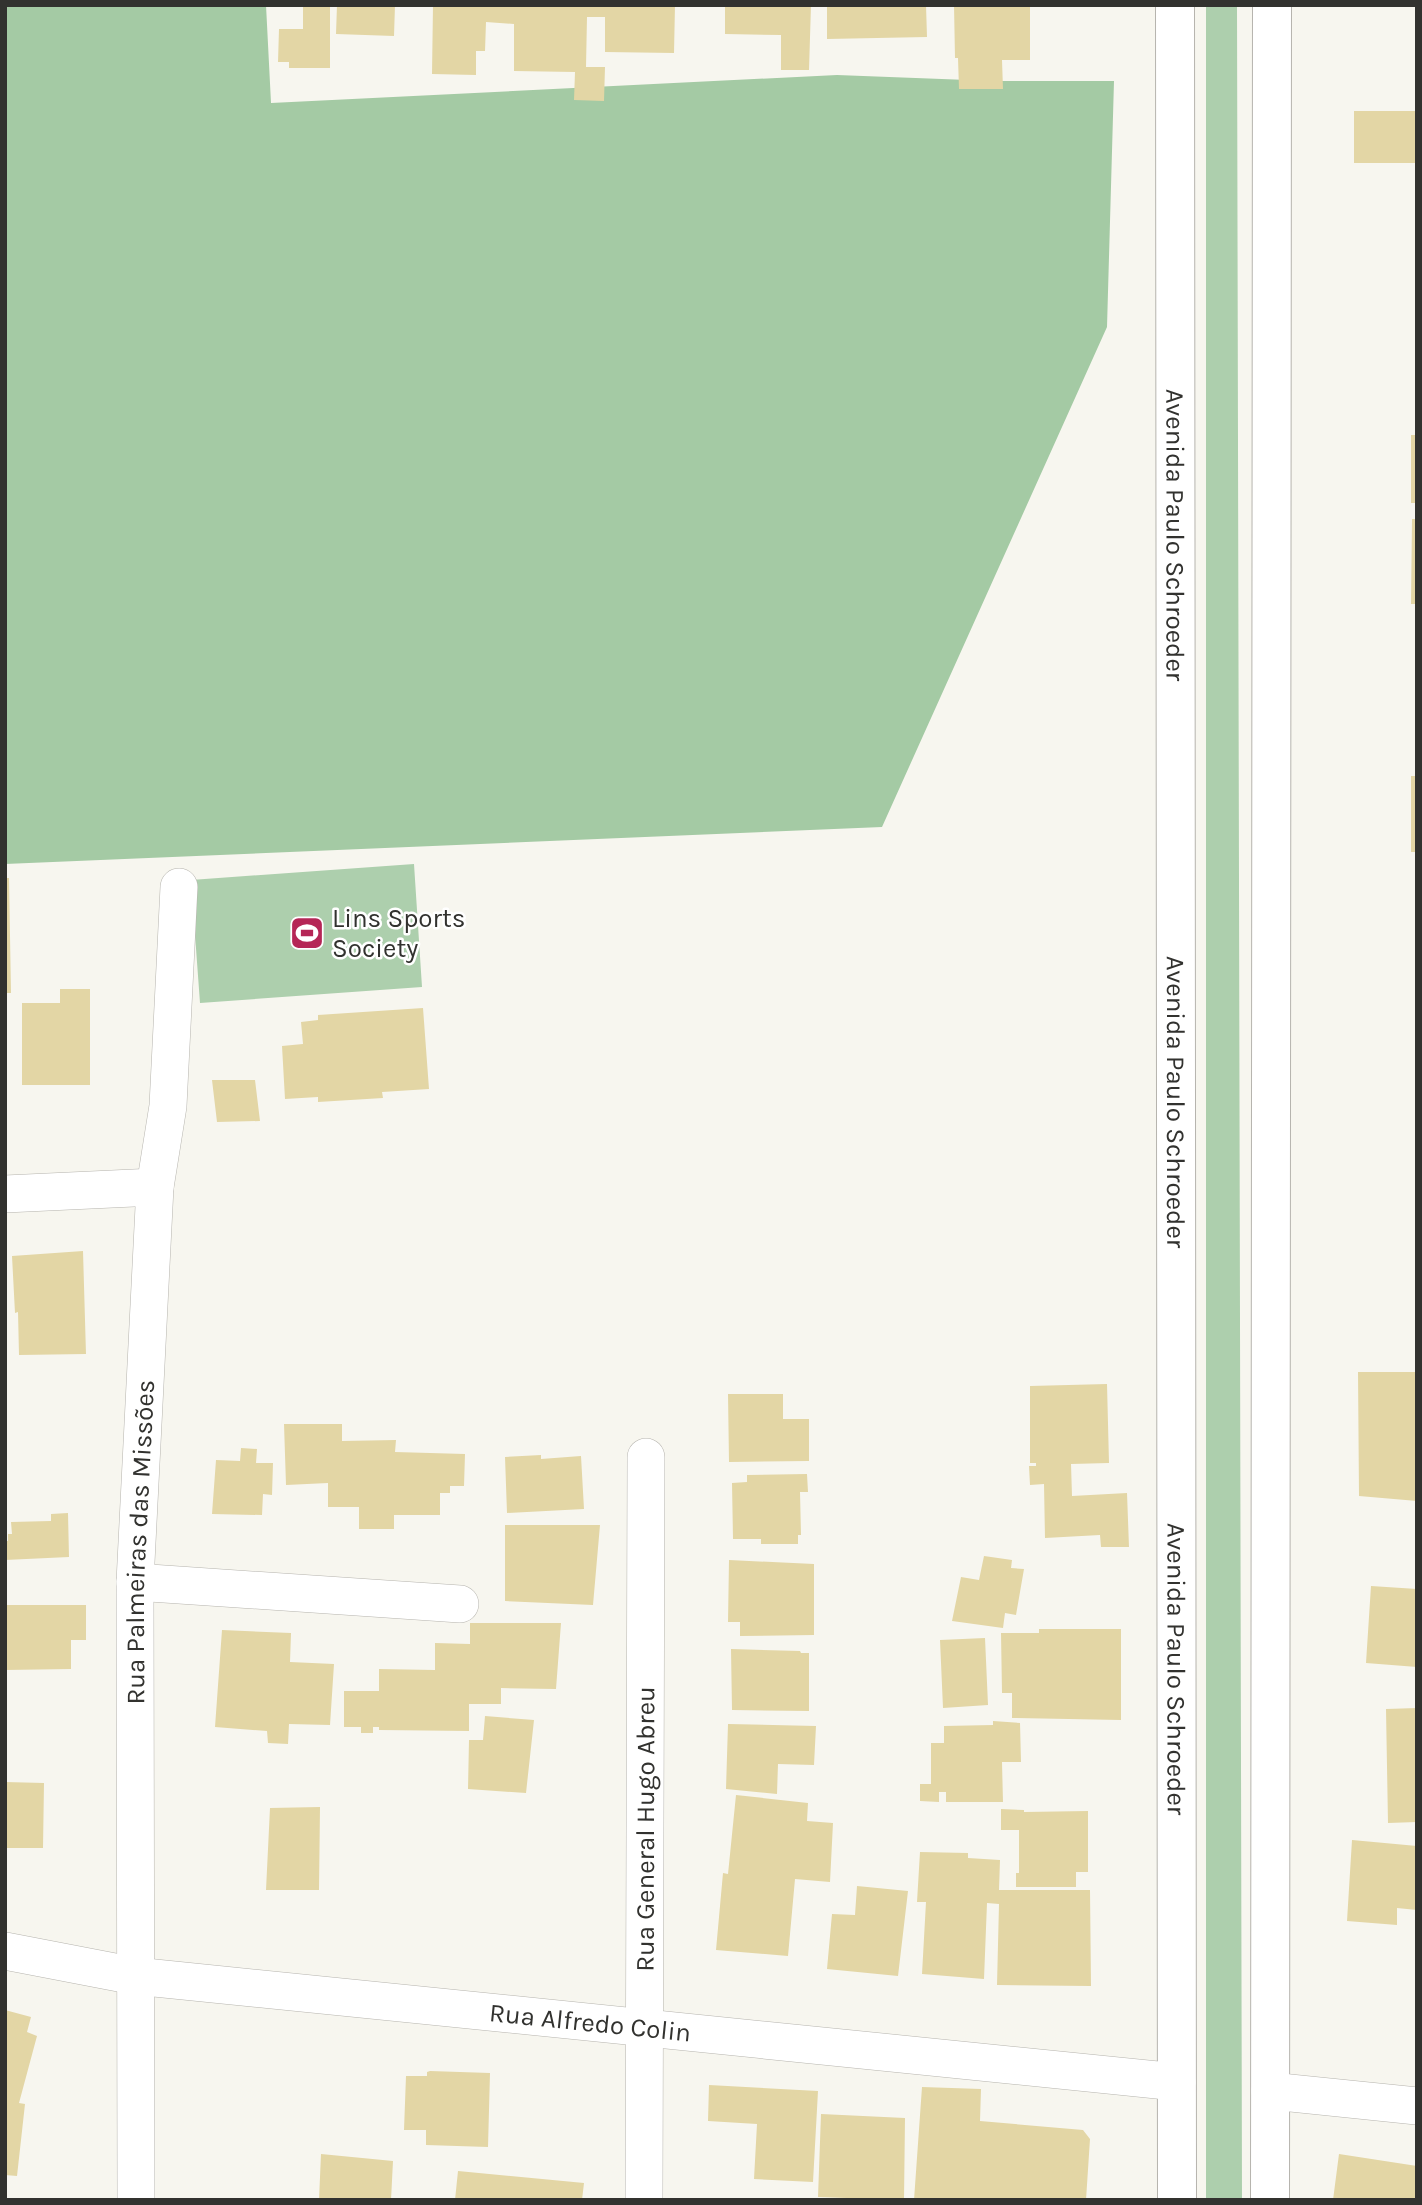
<svg xmlns="http://www.w3.org/2000/svg" width="1422" height="2205" font-family="Karla,sans-serif">
<style>
.green{fill:#adcfad}
.forest{fill:#a4caa4}
.building{fill:#e3d6a5}
.lines{fill:none;stroke-linecap:round;stroke-linejoin:round}
.street-casing{stroke:#b6b4ae;stroke-width:38}
.primary-casing{stroke:#b6b4ae;stroke-width:40}
.street{stroke:#fff;stroke-width:37}
.primary{stroke:#fff;stroke-width:38}
.labels{text-anchor:middle;stroke-width:5;stroke-linejoin:round;paint-order:stroke}
.street-label{font-size:26px;fill:#32322f;stroke:#fff}
.poi-label{font-size:26px;fill:#32322f;stroke:#fff;text-anchor:start}
</style>
<rect width="100%" height="100%" fill="#f7f6ef"/>
<path class="green" d="M 1206,5 L 1237,5 L 1242,2200 L 1206,2200 Z
M 414,864 L 422,987 L 200,1003 L 191,880 Z"/>
<path class="forest" d="M 5,5 L 266,5 L 271,103 L 837,75 L 994,81 L 1114,81 L 1107,327 L 882,827 L 5,864 Z"/>
<path class="building" d="M 303,5 L 330,5 L 330,68 L 289,68 L 289,62 L 278,62 L 279,29 L 303,29 Z
M 337,5 L 395,5 L 394,36 L 336,34 Z
M 433,5 L 675,5 L 674,53 L 605,52 L 605,17 L 587,17 L 586,67 L 605,67 L 604,101 L 574,100 L 575,72 L 514,71 L 514,24 L 486,22 L 485,51 L 476,51 L 476,75 L 432,74 Z
M 725,5 L 811,5 L 809,70 L 781,70 L 781,35 L 725,34 Z
M 827,5 L 926,5 L 927,37 L 827,39 Z
M 954,5 L 1030,5 L 1030,60 L 1002,60 L 1003,89 L 959,89 L 958,58 L 955,58 Z
M 1354,111 L 1417,111 L 1417,163 L 1354,163 Z
M 1411,435 L 1417,435 L 1417,503 L 1411,503 Z
M 1412,519 L 1417,519 L 1417,604 L 1411,604 Z
M 1411,776 L 1417,776 L 1417,852 L 1411,852 Z
M 5,878 L 9,878 L 11,993 L 5,993 Z
M 60,989 L 90,989 L 90,1085 L 22,1085 L 22,1003 L 60,1003 Z
M 423,1008 L 429,1089 L 382,1092 L 383,1098 L 318,1102 L 318,1097 L 285,1099 L 282,1046 L 303,1044 L 301,1022 L 318,1020 L 318,1015 Z
M 212,1080 L 255,1080 L 260,1121 L 217,1122 Z
M 83,1251 L 86,1354 L 19,1355 L 18,1312 L 15,1313 L 12,1256 Z
M 1358,1372 L 1417,1372 L 1417,1501 L 1359,1496 Z
M 1107,1384 L 1109,1463 L 1071,1464 L 1072,1496 L 1127,1493 L 1129,1547 L 1101,1547 L 1100,1535 L 1045,1538 L 1044,1484 L 1030,1485 L 1029,1466 L 1036,1466 L 1036,1463 L 1030,1463 L 1030,1386 Z
M 728,1394 L 783,1394 L 783,1419 L 809,1419 L 809,1461 L 729,1462 Z
M 284,1424 L 342,1424 L 342,1441 L 396,1440 L 395,1452 L 465,1454 L 464,1486 L 450,1486 L 450,1493 L 440,1493 L 440,1515 L 394,1515 L 394,1529 L 359,1529 L 359,1507 L 328,1507 L 328,1483 L 286,1485 Z
M 241,1448 L 257,1449 L 256,1463 L 273,1463 L 272,1495 L 263,1494 L 262,1515 L 212,1514 L 216,1460 L 240,1461 Z
M 541,1455 L 541,1459 L 581,1456 L 584,1509 L 507,1513 L 505,1457 Z
M 807,1474 L 808,1492 L 800,1492 L 801,1535 L 798,1535 L 798,1544 L 761,1544 L 761,1539 L 733,1539 L 732,1483 L 747,1482 L 747,1475 Z
M 68,1513 L 69,1557 L 5,1560 L 5,1541 L 8,1541 L 8,1534 L 12,1534 L 11,1522 L 51,1521 L 51,1514 Z
M 505,1525 L 600,1525 L 593,1605 L 505,1601 Z
M 984,1556 L 1012,1560 L 1011,1568 L 1024,1569 L 1016,1615 L 1005,1613 L 1003,1628 L 952,1621 L 961,1577 L 979,1580 Z
M 729,1560 L 814,1564 L 814,1635 L 740,1636 L 740,1622 L 728,1622 Z
M 1371,1586 L 1417,1589 L 1417,1667 L 1366,1663 Z
M 5,1605 L 86,1605 L 86,1640 L 71,1640 L 71,1669 L 5,1670 Z
M 470,1623 L 561,1623 L 556,1689 L 501,1688 L 501,1704 L 469,1704 L 469,1731 L 379,1730 L 379,1727 L 373,1727 L 373,1733 L 361,1733 L 361,1727 L 344,1727 L 344,1691 L 379,1691 L 379,1669 L 435,1670 L 435,1643 L 470,1644 Z
M 1039,1629 L 1121,1629 L 1121,1720 L 1012,1718 L 1012,1693 L 1002,1693 L 1001,1633 L 1039,1633 Z
M 222,1630 L 291,1633 L 290,1662 L 334,1664 L 330,1725 L 289,1724 L 288,1744 L 268,1743 L 267,1731 L 215,1727 Z
M 985,1638 L 988,1705 L 943,1708 L 940,1640 Z
M 731,1649 L 800,1651 L 801,1653 L 809,1653 L 809,1711 L 732,1710 Z
M 1417,1708 L 1417,1822 L 1388,1823 L 1386,1709 Z
M 485,1716 L 534,1720 L 526,1793 L 468,1789 L 469,1740 L 483,1740 Z
M 993,1721 L 1020,1723 L 1021,1762 L 1002,1762 L 1003,1802 L 946,1802 L 946,1792 L 939,1792 L 939,1802 L 920,1801 L 920,1784 L 931,1784 L 931,1743 L 944,1743 L 944,1726 L 993,1725 Z
M 728,1724 L 816,1726 L 814,1765 L 778,1764 L 777,1794 L 726,1789 Z
M 5,1782 L 44,1783 L 43,1848 L 5,1848 Z
M 736,1795 L 808,1803 L 807,1821 L 833,1823 L 830,1882 L 795,1879 L 788,1956 L 716,1950 L 723,1873 L 728,1874 Z
M 320,1807 L 319,1890 L 266,1890 L 270,1808 Z
M 1001,1809 L 1024,1810 L 1024,1812 L 1088,1811 L 1088,1872 L 1076,1872 L 1076,1887 L 1016,1887 L 1016,1873 L 1019,1873 L 1019,1830 L 1001,1830 Z
M 1352,1840 L 1417,1846 L 1417,1910 L 1397,1908 L 1397,1925 L 1347,1921 Z
M 920,1852 L 968,1853 L 968,1858 L 1000,1860 L 999,1890 L 1090,1890 L 1091,1986 L 997,1985 L 999,1904 L 987,1903 L 984,1979 L 922,1974 L 926,1902 L 917,1902 Z
M 857,1886 L 908,1891 L 898,1976 L 827,1969 L 832,1914 L 855,1915 Z
M 5,2010 L 31,2017 L 27,2032 L 37,2036 L 19,2103 L 25,2104 L 17,2176 L 5,2175 Z
M 430,2071 L 490,2073 L 488,2147 L 426,2145 L 426,2130 L 404,2130 L 406,2076 L 427,2076 L 427,2072 Z
M 709,2085 L 818,2091 L 813,2182 L 754,2179 L 757,2124 L 708,2121 Z
M 922,2087 L 981,2089 L 980,2121 L 1083,2130 L 1090,2139 L 1086,2200 L 914,2200 Z
M 821,2114 L 905,2118 L 904,2200 L 818,2197 Z
M 321,2154 L 393,2161 L 391,2200 L 319,2200 Z
M 1339,2154 L 1417,2166 L 1417,2200 L 1333,2200 Z
M 458,2171 L 584,2183 L 582,2200 L 455,2200 Z"/>
<g class="lines">
<g class="street-casing">
<g id="street">
<path d="M 5,1194 L 155,1187"/>
<path d="M 135,1582 L 460,1604"/>
<path id="s1" d="M 5,1951 L 135,1976 L 1177,2082"/>
<path d="M 1270,2091 L 1417,2106"/>
<path id="s2" d="M 136,2200 L 135,1582 L 155,1187 L 168,1106 L 179,887"/>
<path id="s3" d="M 644,2200 L 646,1457"/>
</g>
</g>
<g class="primary-casing">
<g id="primary">
<path id="s4" d="M 1175,5 L 1177,2200"/>
<path d="M 1270,2200 L 1272,5"/>
</g>
</g>
<use href="#street" class="street"/>
<use href="#primary" class="primary"/>
</g>
<defs>
<g id="stadium-square" transform="scale(1.75)"><rect x="-9" y="-9" width="18" height="18" rx="4" fill="#b52656" stroke="#fff"/><path d="M0-5a6.5 5 0 1 0 0 10a6.5 5 0 1 0 0-10ZM-3.5-1.8h7v3.6h-7Z" fill="#fff"/></g>
</defs>
<g fill-rule="evenodd">
<use href="#stadium-square" x="307" y="933"/>
</g>
<g class="labels">
<g class="street-label">
<text dy="9" stroke="none"><textPath href="#s4" startOffset="530">Avenida Paulo Schroeder</textPath></text>
<text dy="9" stroke="none"><textPath href="#s4" startOffset="1097">Avenida Paulo Schroeder</textPath></text>
<text dy="9" stroke="none"><textPath href="#s2" startOffset="658">Rua Palmeiras das Missões</textPath></text>
<text dy="9" stroke="none"><textPath href="#s4" startOffset="1664">Avenida Paulo Schroeder</textPath></text>
<text dy="9" stroke="none"><textPath href="#s3" startOffset="371">Rua General Hugo Abreu</textPath></text>
<text dy="9" stroke="none"><textPath href="#s1" startOffset="590">Rua Alfredo Colin</textPath></text>
</g>
<g class="poi-label">
<text x="332" y="927">Lins Sports<tspan x="332" dy="30">Society</tspan></text>
</g>
</g>
<rect width="1422" height="2205" fill="none" stroke="#32322f" stroke-width="14"/>
</svg>
